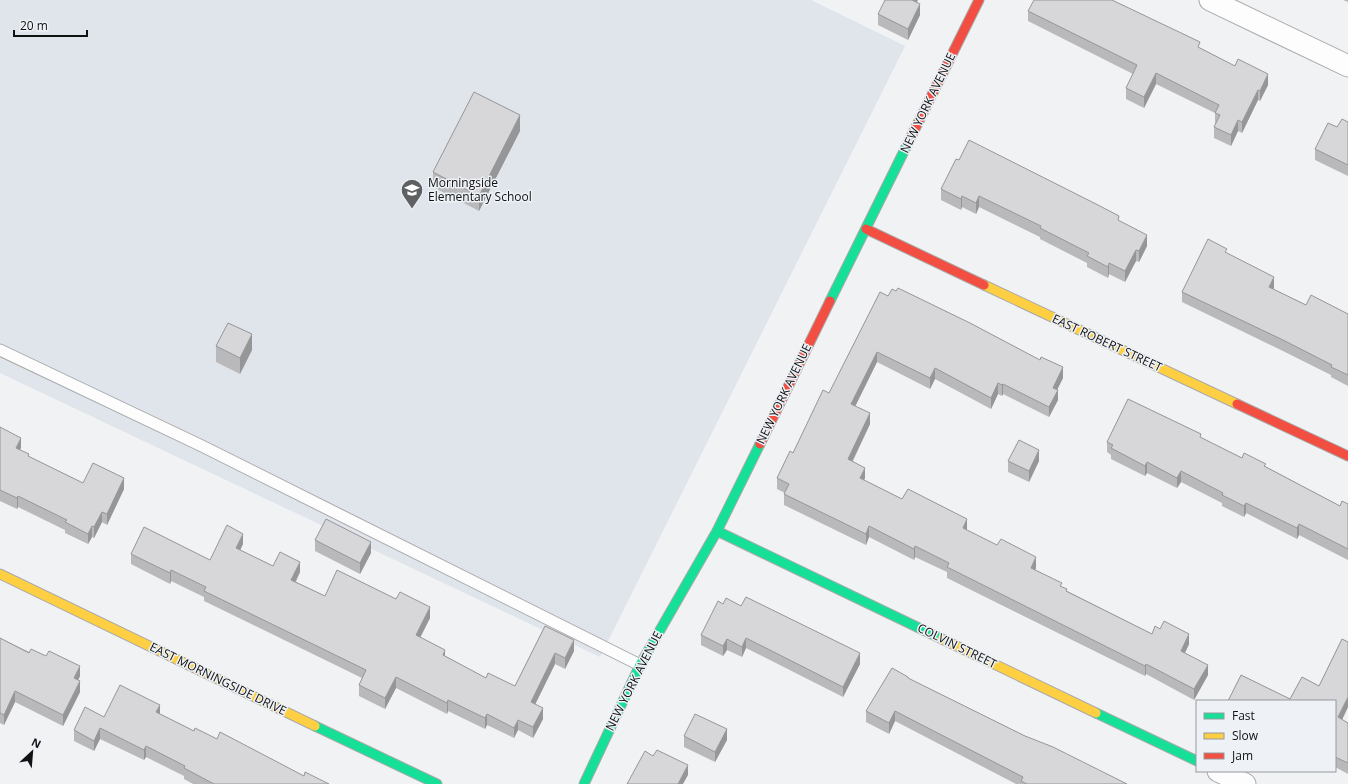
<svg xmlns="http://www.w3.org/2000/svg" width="1348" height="784" font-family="'Open Sans',sans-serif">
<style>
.built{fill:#dfe5eb}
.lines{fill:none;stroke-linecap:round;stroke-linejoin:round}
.lane-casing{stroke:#a8a9ab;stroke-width:13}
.street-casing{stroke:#a8a9ab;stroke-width:23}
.fast-casing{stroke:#a8a9ab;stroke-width:11}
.slow-casing{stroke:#a8a9ab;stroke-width:11}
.jam-casing{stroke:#a8a9ab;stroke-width:11}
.lane{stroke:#fdfdfd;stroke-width:11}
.street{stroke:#fdfdfd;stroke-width:21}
.fast{stroke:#16e098;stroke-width:9}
.slow{stroke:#ffcf43;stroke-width:9}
.jam{stroke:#f24e42;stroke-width:9}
.wall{fill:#b9b9bb}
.shaded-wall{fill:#969698}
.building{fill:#d7d7d9;stroke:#969698}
.labels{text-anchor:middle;stroke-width:3;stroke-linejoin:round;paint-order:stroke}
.street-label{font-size:12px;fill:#111214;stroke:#eef2f6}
.poi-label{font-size:12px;fill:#111214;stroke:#eef2f6;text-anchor:start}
</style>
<rect width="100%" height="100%" fill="#f0f2f4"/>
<path class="built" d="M 0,0 L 811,0 L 905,46 L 600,657 L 0,373 Z"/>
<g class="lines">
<g class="lane-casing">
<path id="lane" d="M 0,350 L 202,446 L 640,665"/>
</g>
<g class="street-casing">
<path id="street" d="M 1210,0 L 1348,66
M 1218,771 L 1245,784"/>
</g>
<g class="fast-casing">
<path id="fast" d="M 830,301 L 911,137
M 717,531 L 942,639
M 1096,713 L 1197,761
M 315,726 L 437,784
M 584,784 L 640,665 L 717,531 L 760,444"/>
</g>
<g class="slow-casing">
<path id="slow" d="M 984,285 L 1237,404
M 0,574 L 315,726
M 942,639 L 1096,713"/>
</g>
<g class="jam-casing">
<path id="jam" d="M 911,137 L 979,0
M 866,229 L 984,285
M 1237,404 L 1348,456
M 760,444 L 830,301"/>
</g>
<use href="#lane" class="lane"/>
<use href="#street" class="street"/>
<use href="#fast" class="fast"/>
<use href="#slow" class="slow"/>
<use href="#jam" class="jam"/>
</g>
<path class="wall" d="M 1343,0 L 1348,0 L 1348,2 Z
M 917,3 L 920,15 L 908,40 L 878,25 L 878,14 Z
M 1028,11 L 1200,48 L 1268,85 L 1260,101 L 1258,100 L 1242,133 L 1238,131 L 1231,146 L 1214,138 L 1214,127 L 1216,124 L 1215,124 L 1215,113 L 1156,84 L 1144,108 L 1126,99 L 1126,88 L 1133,74 L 1028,21 Z
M 1348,122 L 1348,176 L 1315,160 L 1315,149 L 1337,127 Z
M 520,131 L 479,211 L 433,187 L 433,172 Z
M 941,189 L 1119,221 L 1147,246 L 1139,262 L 1136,261 L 1125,282 L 1109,274 L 1108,278 L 1087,267 L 1087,263 L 1040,239 L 1040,237 L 979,207 L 976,214 L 962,207 L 961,210 L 941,200 Z
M 1227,253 L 1274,288 L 1273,289 L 1306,305 L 1348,314 L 1348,386 L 1331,377 L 1331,375 L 1283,351 L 1182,302 L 1182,292 Z
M 888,296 L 1063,378 L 1057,390 L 1058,400 L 1049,417 L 1003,394 L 1002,396 L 998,394 L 991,409 L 935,379 L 930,389 L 877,362 L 855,406 L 870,424 L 853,461 L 865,478 L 864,480 L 902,499 L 967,530 L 1036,568 L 1035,570 L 1062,587 L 1067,591 L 1152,634 L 1189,644 L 1185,653 L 1208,675 L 1194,700 L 1146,674 L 1145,676 L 947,578 L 947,572 L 915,557 L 914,560 L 869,537 L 866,545 L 784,505 L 784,494 L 785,493 L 777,489 L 777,478 Z
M 216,346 L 252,350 L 240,374 L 216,362 Z
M 0,427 L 21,448 L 20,450 L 29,457 L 83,483 L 124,489 L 107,525 L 102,522 L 94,538 L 92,537 L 88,544 L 65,533 L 65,530 L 18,507 L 17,509 L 0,501 Z
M 1201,438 L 1242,458 L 1266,467 L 1340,506 L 1348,504 L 1348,560 L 1299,535 L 1297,539 L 1246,513 L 1244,517 L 1222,506 L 1222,503 L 1181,482 L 1177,488 L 1147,473 L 1145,476 L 1111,459 L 1111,455 L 1107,452 L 1107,442 Z
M 1008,461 L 1039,461 L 1029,482 L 1008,472 Z
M 315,540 L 371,553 L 360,574 L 315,551 Z
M 243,544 L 240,550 L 273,566 L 300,572 L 296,582 L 325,596 L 430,618 L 420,637 L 445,656 L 486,678 L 515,686 L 545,626 L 574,651 L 565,669 L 555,664 L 535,704 L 543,719 L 533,738 L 518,730 L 514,738 L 487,725 L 485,729 L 448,711 L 447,714 L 396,688 L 385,709 L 359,696 L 359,685 L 362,678 L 204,601 L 204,597 L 171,581 L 170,584 L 131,564 L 131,554 L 210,560 Z
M 723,604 L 741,606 L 860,664 L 843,697 L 746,648 L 742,657 L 727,650 L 723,656 L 701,645 L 701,635 Z
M 0,638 L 80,676 L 78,680 L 80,692 L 63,726 L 15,702 L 4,725 L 0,723 Z
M 1342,639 L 1348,642 L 1348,707 L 1342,720 L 1348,723 L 1348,774 L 1335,767 L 1335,701 L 1228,701 L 1241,675 L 1290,699 L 1302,677 L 1319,686 Z
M 908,679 L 1025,736 L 1127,784 L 1016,784 L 895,721 L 889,734 L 866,722 L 866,711 Z
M 160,714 L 194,731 L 304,776 L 329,784 L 193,784 L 184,779 L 184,776 L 146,757 L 144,760 L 100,739 L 94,751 L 74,741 L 74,730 L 104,717 Z
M 684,736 L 727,740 L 715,762 L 684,747 Z"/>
<path class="shaded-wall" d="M 912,0 L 918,0 L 912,11 Z
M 920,4 L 920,15 L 908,40 L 908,29 Z
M 1156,73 L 1156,84 L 1144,108 L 1144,97 Z
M 1268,74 L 1268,85 L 1260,101 L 1260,91 Z
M 1258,90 L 1258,100 L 1242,133 L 1242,122 Z
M 520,115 L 520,131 L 479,211 L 479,196 Z
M 1238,120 L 1238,131 L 1231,146 L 1231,135 Z
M 962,196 L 962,207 L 961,210 L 961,199 Z
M 979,196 L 979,207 L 976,214 L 976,203 Z
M 1147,235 L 1147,246 L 1139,262 L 1139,251 Z
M 1136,250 L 1136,261 L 1125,282 L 1125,271 Z
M 1109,263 L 1109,274 L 1108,278 L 1108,267 Z
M 1274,277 L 1274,288 L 1269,298 L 1269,287 Z
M 252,334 L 252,350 L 240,374 L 240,358 Z
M 877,352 L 877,362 L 851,415 L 851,404 Z
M 1063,367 L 1063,378 L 1053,398 L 1053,388 Z
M 935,368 L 935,379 L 930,389 L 930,378 Z
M 998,383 L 998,394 L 991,409 L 991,398 Z
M 1003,384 L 1003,394 L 1002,396 L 1002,385 Z
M 1058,390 L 1058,400 L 1049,417 L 1049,407 Z
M 870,413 L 870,424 L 848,470 L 848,459 Z
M 21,438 L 21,448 L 16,458 L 16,448 Z
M 1039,450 L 1039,461 L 1029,482 L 1029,471 Z
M 1147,462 L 1147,473 L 1145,476 L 1145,466 Z
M 865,468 L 865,478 L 860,488 L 860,478 Z
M 1181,471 L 1181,482 L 1177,488 L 1177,478 Z
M 124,478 L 124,489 L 107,525 L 107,514 Z
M 18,496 L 18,507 L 17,509 L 17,498 Z
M 1246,503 L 1246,513 L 1244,517 L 1244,506 Z
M 102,512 L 102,522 L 94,538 L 94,527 Z
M 967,519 L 967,530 L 963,539 L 963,528 Z
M 1299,524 L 1299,535 L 1297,539 L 1297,528 Z
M 92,526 L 92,537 L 88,544 L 88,534 Z
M 869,526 L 869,537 L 866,545 L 866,534 Z
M 243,534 L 243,544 L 236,559 L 236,548 Z
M 371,542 L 371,553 L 360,574 L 360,563 Z
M 915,546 L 915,557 L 914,560 L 914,549 Z
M 1036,557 L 1036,568 L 1031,579 L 1031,568 Z
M 300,562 L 300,572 L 291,590 L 291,580 Z
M 171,570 L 171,581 L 170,584 L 170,573 Z
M 430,607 L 430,618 L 416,646 L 416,635 Z
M 1189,634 L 1189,644 L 1181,661 L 1181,651 Z
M 746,638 L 746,648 L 742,657 L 742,647 Z
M 727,639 L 727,650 L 723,656 L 723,646 Z
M 574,640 L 574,651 L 565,669 L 565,658 Z
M 445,650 L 445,660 L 443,655 Z
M 555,653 L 555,664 L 531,713 L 531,702 Z
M 860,653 L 860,664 L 843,697 L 843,687 Z
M 1146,664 L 1146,674 L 1145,676 L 1145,666 Z
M 1208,665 L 1208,675 L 1194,700 L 1194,689 Z
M 80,666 L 80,676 L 74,689 L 74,678 Z
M 396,677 L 396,688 L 385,709 L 385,698 Z
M 80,681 L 80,692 L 63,726 L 63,715 Z
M 15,691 L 15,702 L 4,725 L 4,715 Z
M 1348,697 L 1348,707 L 1338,728 L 1338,717 Z
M 448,700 L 448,711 L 447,714 L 447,703 Z
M 160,705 L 160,715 L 156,712 Z
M 543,708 L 543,719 L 533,738 L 533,727 Z
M 895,711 L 895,721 L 889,734 L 889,723 Z
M 487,714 L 487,725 L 485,729 L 485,718 Z
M 518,720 L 518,730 L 514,738 L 514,728 Z
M 100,728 L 100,739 L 94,751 L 94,741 Z
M 727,729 L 727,740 L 715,762 L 715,752 Z
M 146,746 L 146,757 L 144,760 L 144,750 Z
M 688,765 L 688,775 L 683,784 L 678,784 Z"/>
<path class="building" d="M 885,0 L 912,0 L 920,4 L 908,29 L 878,14 Z
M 1034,0 L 1112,0 L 1200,42 L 1198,47 L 1235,66 L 1238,59 L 1268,74 L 1260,91 L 1258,90 L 1242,122 L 1238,120 L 1231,135 L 1214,127 L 1220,115 L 1215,113 L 1219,105 L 1156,73 L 1144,97 L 1126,88 L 1137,65 L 1028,11 Z
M 474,92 L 520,115 L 479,196 L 433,172 Z
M 1342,119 L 1348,122 L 1348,165 L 1315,149 L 1328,123 L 1337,127 Z
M 969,140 L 1100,206 L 1119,216 L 1118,220 L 1147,235 L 1139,251 L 1136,250 L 1125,271 L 1109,263 L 1108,267 L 1087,256 L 1089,253 L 1040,228 L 1041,226 L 979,196 L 976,203 L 962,196 L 961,199 L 941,189 L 956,159 L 959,160 Z
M 1208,239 L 1227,249 L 1225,252 L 1274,277 L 1269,287 L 1306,305 L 1311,295 L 1348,314 L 1348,375 L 1331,367 L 1332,365 L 1283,340 L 1182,292 Z
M 898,288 L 970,323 L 1040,360 L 1041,357 L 1063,367 L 1053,388 L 1058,390 L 1049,407 L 1003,384 L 1002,385 L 998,383 L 991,398 L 935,368 L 930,378 L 877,352 L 851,404 L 870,413 L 848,459 L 865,468 L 860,478 L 902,499 L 908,489 L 967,519 L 963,528 L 997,545 L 1001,539 L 1036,557 L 1031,568 L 1062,583 L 1060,586 L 1067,589 L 1066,591 L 1152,634 L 1155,626 L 1160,629 L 1164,621 L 1189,634 L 1181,651 L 1208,665 L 1194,689 L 1146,664 L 1145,666 L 947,567 L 949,563 L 915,546 L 914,549 L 869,526 L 866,534 L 784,494 L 789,484 L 777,478 L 790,451 L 793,453 L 823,390 L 829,393 L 880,292 L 888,296 L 892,289 L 896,291 Z
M 228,323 L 252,334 L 240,358 L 216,346 Z
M 1128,399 L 1201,434 L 1200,437 L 1242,458 L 1244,453 L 1266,464 L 1264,466 L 1340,506 L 1342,501 L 1348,504 L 1348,549 L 1299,524 L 1297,528 L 1246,503 L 1244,506 L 1222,495 L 1223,493 L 1181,471 L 1177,478 L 1147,462 L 1145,466 L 1111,448 L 1113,445 L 1107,442 Z
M 0,427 L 21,438 L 16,448 L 29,454 L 28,456 L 83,483 L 93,463 L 124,478 L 107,514 L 102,512 L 94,527 L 92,526 L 88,534 L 65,522 L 67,520 L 18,496 L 17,498 L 0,490 Z
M 1019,440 L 1039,450 L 1029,471 L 1008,461 Z
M 326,519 L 371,542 L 360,563 L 315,540 Z
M 227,525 L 243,534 L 236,548 L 273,566 L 280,552 L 300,562 L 291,580 L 325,596 L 337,570 L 396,599 L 400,592 L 430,607 L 416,635 L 445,650 L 443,655 L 486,678 L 488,673 L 515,686 L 545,626 L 574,640 L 565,658 L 555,653 L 531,702 L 543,708 L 533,727 L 518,720 L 514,728 L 487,714 L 485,718 L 448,700 L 447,703 L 396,677 L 385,698 L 359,685 L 366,670 L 204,591 L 206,587 L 171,570 L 170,573 L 131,554 L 144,527 L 210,560 Z
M 746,597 L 860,653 L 843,687 L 746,638 L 742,647 L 727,639 L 723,646 L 701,635 L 718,601 L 723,604 L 726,598 L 741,606 Z
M 0,638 L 29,653 L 31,649 L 46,656 L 49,651 L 80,666 L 74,678 L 80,681 L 63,715 L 15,691 L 4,715 L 0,713 Z
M 1342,639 L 1348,642 L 1348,697 L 1338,717 L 1348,723 L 1348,763 L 1335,757 L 1335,701 L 1228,701 L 1241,675 L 1290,699 L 1302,677 L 1319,686 Z
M 892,668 L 908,677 L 908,678 L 1025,736 L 1053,747 L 1127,784 L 1027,784 L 1021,781 L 1023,777 L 895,711 L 889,723 L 866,711 Z
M 120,685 L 160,705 L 156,712 L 194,731 L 195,728 L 217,739 L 220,732 L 304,776 L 305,772 L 329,784 L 214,784 L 184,768 L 185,766 L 146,746 L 144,750 L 100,728 L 94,741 L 74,730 L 85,707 L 104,717 Z
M 695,714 L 727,729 L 715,752 L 684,736 Z
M 657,750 L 688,765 L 678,784 L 627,784 L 645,751 L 653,756 Z"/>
<defs>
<g id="school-pin" transform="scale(1.15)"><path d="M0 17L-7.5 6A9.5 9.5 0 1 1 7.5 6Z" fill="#5f6062" stroke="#eef2f6"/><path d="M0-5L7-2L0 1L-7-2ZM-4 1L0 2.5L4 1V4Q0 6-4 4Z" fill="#fff"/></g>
</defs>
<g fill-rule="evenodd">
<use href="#school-pin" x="412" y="190"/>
</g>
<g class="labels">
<g class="street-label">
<text transform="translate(928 103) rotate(-64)" y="4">NEW YORK AVENUE</text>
<text transform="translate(1107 343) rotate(25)" y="4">EAST ROBERT STREET</text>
<text transform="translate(784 394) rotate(-64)" y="4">NEW YORK AVENUE</text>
<text transform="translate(957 646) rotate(26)" y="4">COLVIN STREET</text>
<text transform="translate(218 679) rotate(26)" y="4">EAST MORNINGSIDE DRIVE</text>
<text transform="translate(634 681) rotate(-63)" y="4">NEW YORK AVENUE</text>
</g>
<g class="poi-label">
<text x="428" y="187">Morningside<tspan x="428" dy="14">Elementary School</tspan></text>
</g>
</g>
<rect x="1196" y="700" width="140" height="72" fill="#eef2f6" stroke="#96989c"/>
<rect x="1204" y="713" width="20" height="6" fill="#16e098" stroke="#96989c"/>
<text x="1232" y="720" font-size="12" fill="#111214">Fast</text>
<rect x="1204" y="733" width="20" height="6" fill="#ffcf43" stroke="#96989c"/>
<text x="1232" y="740" font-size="12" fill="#111214">Slow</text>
<rect x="1204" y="753" width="20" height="6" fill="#f24e42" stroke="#96989c"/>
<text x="1232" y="760" font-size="12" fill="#111214">Jam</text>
<g transform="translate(32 752) rotate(26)" stroke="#eef2f6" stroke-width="3" paint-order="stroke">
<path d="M0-3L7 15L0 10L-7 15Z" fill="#111214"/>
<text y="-6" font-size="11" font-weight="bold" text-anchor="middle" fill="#111214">N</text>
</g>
<path d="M14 30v6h73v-6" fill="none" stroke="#111214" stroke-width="2"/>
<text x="20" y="30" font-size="12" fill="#111214" stroke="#eef2f6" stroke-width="3" paint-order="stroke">20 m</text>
</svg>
